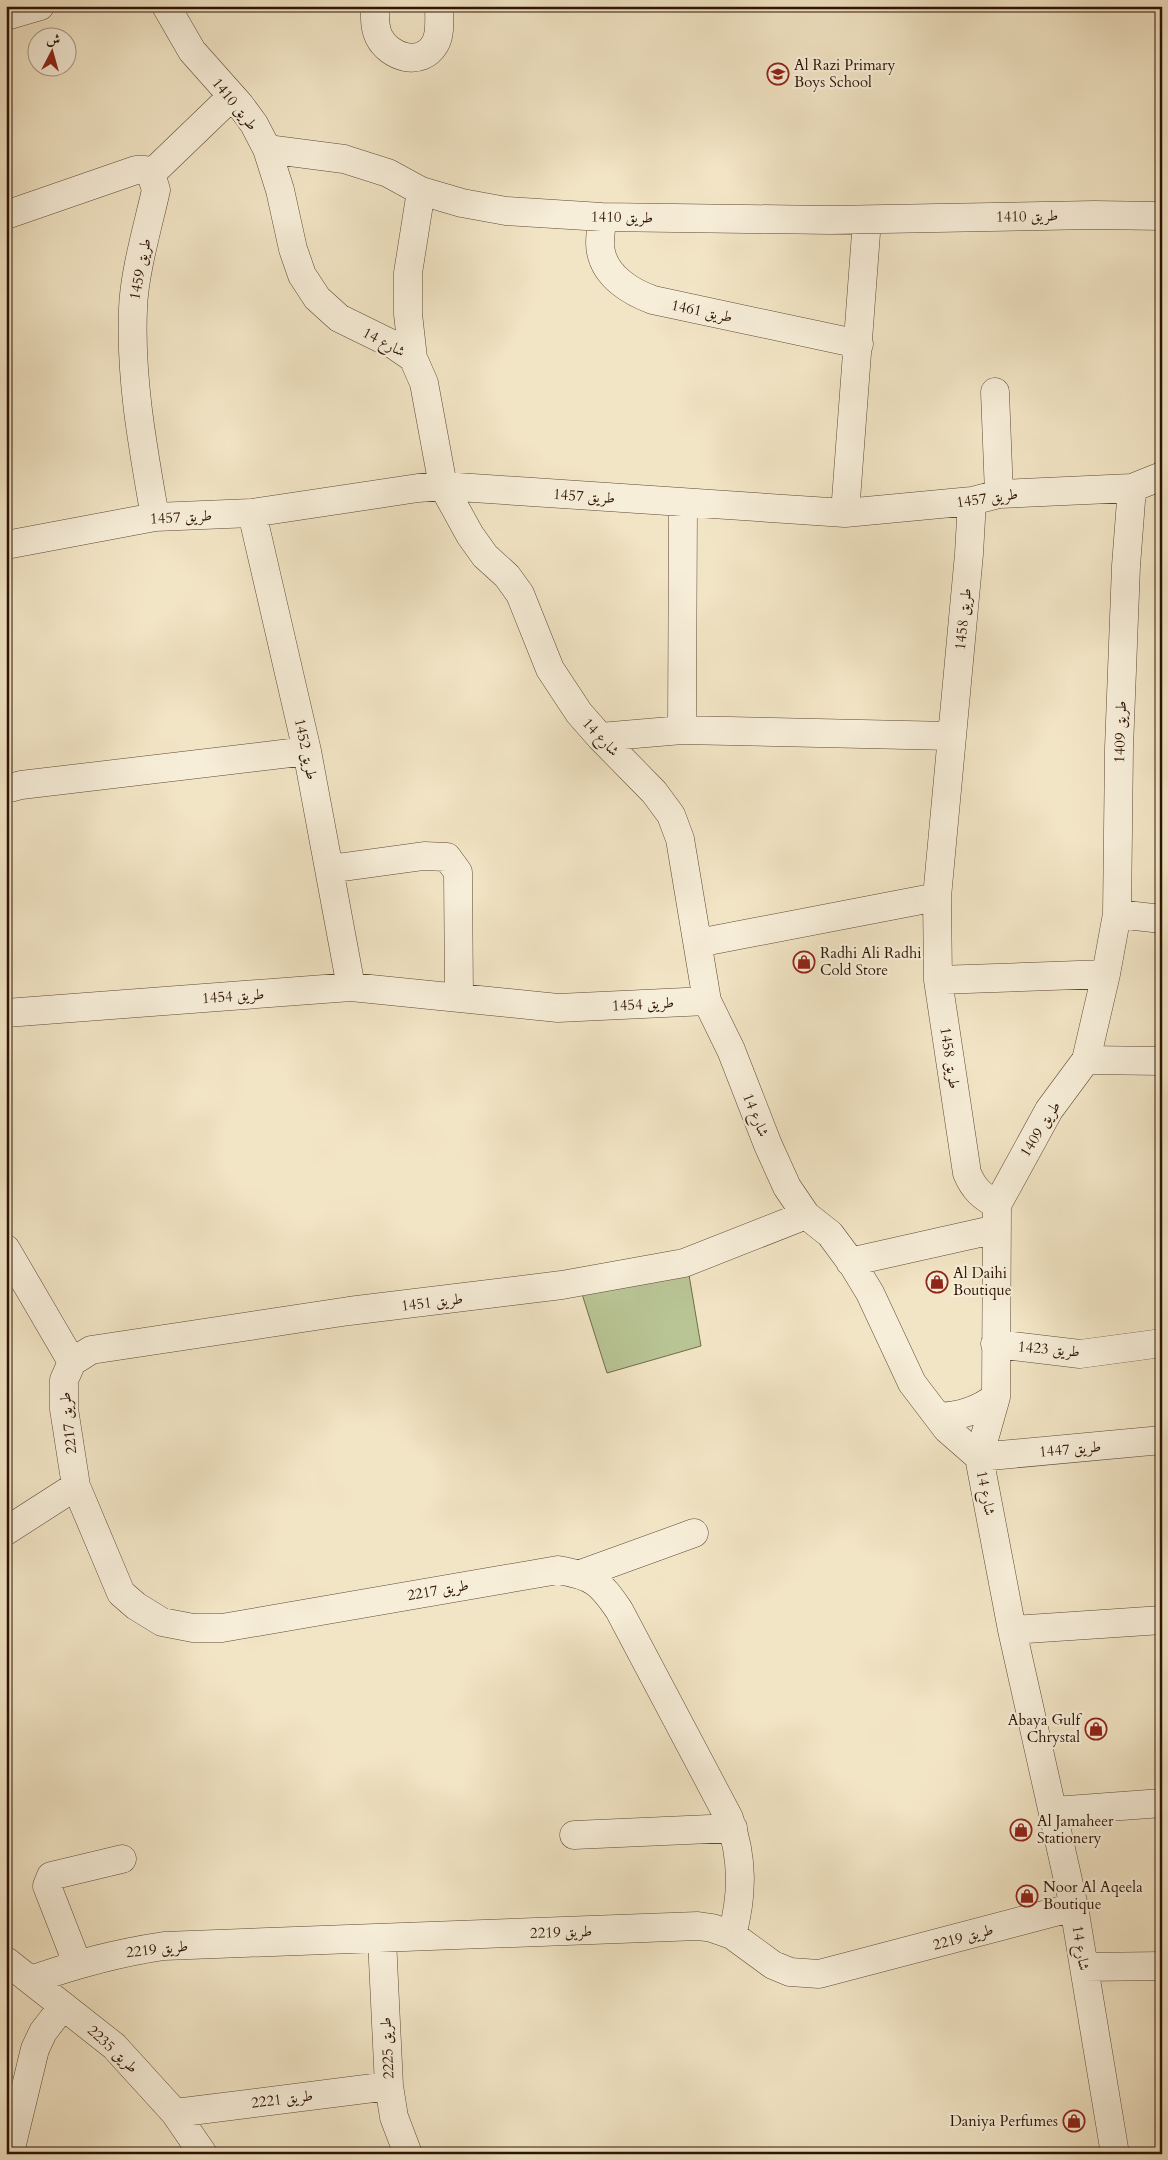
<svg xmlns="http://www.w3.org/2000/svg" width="1168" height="2160" font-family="Cardo,Amiri,serif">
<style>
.green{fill:#b9c595;stroke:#726c4c}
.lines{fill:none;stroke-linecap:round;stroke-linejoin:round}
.minor-casing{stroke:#5e4834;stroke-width:29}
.minor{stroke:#f7eed9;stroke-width:28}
.labels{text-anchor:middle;stroke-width:4.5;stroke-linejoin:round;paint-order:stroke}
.poi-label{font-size:15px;fill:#2c1304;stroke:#f7eed9;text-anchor:start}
.street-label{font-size:15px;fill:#2c1304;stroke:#f7eed9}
</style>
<rect width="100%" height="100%" fill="#f2e5c5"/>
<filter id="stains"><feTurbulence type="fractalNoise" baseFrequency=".004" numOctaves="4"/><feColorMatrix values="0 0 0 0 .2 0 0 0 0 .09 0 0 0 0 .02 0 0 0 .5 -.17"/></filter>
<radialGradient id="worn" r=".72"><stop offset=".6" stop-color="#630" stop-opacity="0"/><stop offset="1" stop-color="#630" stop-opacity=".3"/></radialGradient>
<path class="green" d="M 689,1275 L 701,1346 L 607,1373 L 582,1294 Z"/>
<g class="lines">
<g class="minor-casing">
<path id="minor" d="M 166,6 L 192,51 L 240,105 L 254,124 L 267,149 L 280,190 L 293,249 L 302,275 L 317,298 L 339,318 L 394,345 L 413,358 L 424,383 L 443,486 L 470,535 L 485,556 L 507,576 L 520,594 L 550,669 L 579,713 L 600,737 L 654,792 L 671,815 L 680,839 L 707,1001 L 731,1050 L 768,1145 L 787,1187 L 806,1215 L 830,1234 L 853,1265 L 870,1293 L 912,1383 L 947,1429 L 979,1457 L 1012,1630 L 1074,1907 L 1115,2154
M 375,6 C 375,16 374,27 379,37 C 389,57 421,68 435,44 C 441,34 439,18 439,6
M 6,16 L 40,6
M 267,149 L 344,159 L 388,173 L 421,191 L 462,203 L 506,211 L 602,217 L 830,220 L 1094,215 L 1162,216
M 151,174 L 232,96
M 6,215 L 136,170 L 145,170 L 151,174 L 156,190 C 148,226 134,273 133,309 C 130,379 143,448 155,517
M 602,217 C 602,228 598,242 601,252 C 606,277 631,292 653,300 L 859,344
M 413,358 L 408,314 L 408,273 L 421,191
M 995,392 L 999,494
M 1132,488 L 1126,566 L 1119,748 L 1117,914 L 1106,974 L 1086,1060 L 1049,1110 L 997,1205 L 996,1397 L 979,1457 L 1162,1440
M 972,501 L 969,554 L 937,897 L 938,980 L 967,1173 C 974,1190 982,1196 997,1205
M 252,513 L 307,751 L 351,987
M 845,513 L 867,220
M 6,545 L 155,517 L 252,513 L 418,488 L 443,486 L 845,513 L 972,501 L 999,494 L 1132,488 L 1162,476
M 682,730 L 683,503
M 600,737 L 682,730 L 951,736
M 6,789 L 21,785 L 307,751
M 329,869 L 424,856 L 447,857 L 458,872 L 459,997
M 1117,914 L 1162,919
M 698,943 L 937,897
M 938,980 L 1106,974
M 6,1013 L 351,987 L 558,1008 L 707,1001
M 1086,1060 L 1162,1061
M 6,1249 L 72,1362
M 850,1262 L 997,1229
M 995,1344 L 1080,1354 L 1162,1343
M 938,1417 C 960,1416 977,1411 996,1397
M 6,1531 L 76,1486
M 581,1574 L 694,1533
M 1012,1630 L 1162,1620
M 1054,1811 L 1162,1803
M 574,1835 L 733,1828
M 732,1935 C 743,1894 743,1858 729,1818 L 619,1610 C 600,1582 593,1576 558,1570 L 222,1628 L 193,1628 L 162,1622 L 136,1606 L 121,1593 L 76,1486 L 64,1409 L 64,1380 L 72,1362 L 91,1350 L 349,1311 L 562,1285 L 684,1263 L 806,1215
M 382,1939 L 389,2086 L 394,2117 L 408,2154
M 6,1961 L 114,2046 L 175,2113 L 203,2154
M 77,1963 L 47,1886 L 51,1876 L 122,1859
M 1084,1967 L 1162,1966
M 31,1980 C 77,1964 116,1953 164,1946 L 698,1926 L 712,1928 L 732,1935 L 773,1965 L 790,1972 L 819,1974 L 1074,1907
M 175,2113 L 389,2086
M 7,2154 L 12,2144 L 35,2049 L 43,2032 L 63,2006"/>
</g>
<use href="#minor" class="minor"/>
</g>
<defs>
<g id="school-ring" transform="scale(1.125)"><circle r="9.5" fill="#f7eed9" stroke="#8f2418" stroke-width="1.5"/><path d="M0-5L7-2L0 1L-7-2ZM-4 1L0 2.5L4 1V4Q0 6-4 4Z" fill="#8f2418"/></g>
<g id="shop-ring" transform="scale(1.125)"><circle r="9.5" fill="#f7eed9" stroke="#8f2418" stroke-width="1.5"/><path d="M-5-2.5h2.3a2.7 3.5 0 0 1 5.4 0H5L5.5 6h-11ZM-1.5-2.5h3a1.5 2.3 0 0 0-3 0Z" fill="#8f2418"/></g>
</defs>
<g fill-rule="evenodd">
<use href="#school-ring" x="778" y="74"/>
<use href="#shop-ring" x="804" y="962"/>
<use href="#shop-ring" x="937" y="1282"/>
<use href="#shop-ring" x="1096" y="1729"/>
<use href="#shop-ring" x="1021" y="1830"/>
<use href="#shop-ring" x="1027" y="1896"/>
<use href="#shop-ring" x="1074" y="2121"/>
</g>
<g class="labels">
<g class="poi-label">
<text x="794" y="70">Al Razi Primary<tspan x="794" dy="17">Boys School</tspan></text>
<text x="820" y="958">Radhi Ali Radhi<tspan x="820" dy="17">Cold Store</tspan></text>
<text x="953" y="1278">Al Daihi<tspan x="953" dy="17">Boutique</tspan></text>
<text x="1080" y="1725" text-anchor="end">Abaya Gulf<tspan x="1080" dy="17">Chrystal</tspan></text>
<text x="1037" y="1826">Al Jamaheer<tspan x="1037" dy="17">Stationery</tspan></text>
<text x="1043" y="1892">Noor Al Aqeela<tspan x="1043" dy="17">Boutique</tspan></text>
<text x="1058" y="2126" text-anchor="end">Daniya Perfumes</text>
</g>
<g class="street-label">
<text transform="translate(235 104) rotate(51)" y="5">طريق 1410</text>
<text transform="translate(1027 216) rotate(-1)" y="5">طريق 1410</text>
<text transform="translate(622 217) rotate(1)" y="5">طريق 1410</text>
<text transform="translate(140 269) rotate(-79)" y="5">طريق 1459</text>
<text transform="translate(702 311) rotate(12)" y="5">طريق 1461</text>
<text transform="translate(384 342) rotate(28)" y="5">شارع 14</text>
<text transform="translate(584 496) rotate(4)" y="5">طريق 1457</text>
<text transform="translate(987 498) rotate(-8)" y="5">طريق 1457</text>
<text transform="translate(181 517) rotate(-3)" y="5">طريق 1457</text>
<text transform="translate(963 619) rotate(-84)" y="5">طريق 1458</text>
<text transform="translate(1120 732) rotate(-88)" y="5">طريق 1409</text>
<text transform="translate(601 737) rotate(47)" y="5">شارع 14</text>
<text transform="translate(306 749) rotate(78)" y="5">طريق 1452</text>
<text transform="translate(233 996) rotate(-4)" y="5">طريق 1454</text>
<text transform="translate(643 1004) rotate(-3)" y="5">طريق 1454</text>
<text transform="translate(950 1058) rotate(81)" y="5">طريق 1458</text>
<text transform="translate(756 1115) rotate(68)" y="5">شارع 14</text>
<text transform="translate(1040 1129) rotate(-58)" y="5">طريق 1409</text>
<text transform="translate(432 1302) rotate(-7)" y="5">طريق 1451</text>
<text transform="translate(1049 1349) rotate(5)" y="5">طريق 1423</text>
<text transform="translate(68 1423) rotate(-96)" y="5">طريق 2217</text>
<text transform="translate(1070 1449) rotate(-5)" y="5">طريق 1447</text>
<text transform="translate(986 1493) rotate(79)" y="5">شارع 14</text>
<text transform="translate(438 1590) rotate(-10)" y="5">طريق 2217</text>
<text transform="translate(561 1932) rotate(-2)" y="5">طريق 2219</text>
<text transform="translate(963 1937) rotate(-15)" y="5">طريق 2219</text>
<text transform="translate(1081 1948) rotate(81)" y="5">شارع 14</text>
<text transform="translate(157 1949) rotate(-6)" y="5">طريق 2219</text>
<text transform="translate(387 2048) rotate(-93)" y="5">طريق 2225</text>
<text transform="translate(113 2049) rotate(43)" y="5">طريق 2235</text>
<text transform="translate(282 2099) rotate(-7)" y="5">طريق 2221</text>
</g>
</g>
<rect width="1168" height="2160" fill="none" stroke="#f2e5c5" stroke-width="25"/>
<rect x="8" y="8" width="1153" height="2145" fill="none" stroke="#2c1304" stroke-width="2.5"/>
<rect x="12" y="12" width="1143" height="2135" fill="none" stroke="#2c1304"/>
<g transform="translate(52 52) rotate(6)"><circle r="24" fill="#f7eed9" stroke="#a69684"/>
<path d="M0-4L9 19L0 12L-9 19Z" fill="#8f2418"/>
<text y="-8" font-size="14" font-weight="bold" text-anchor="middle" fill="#2c1304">ش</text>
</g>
<rect width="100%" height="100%" filter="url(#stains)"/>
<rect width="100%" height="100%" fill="url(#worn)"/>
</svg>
